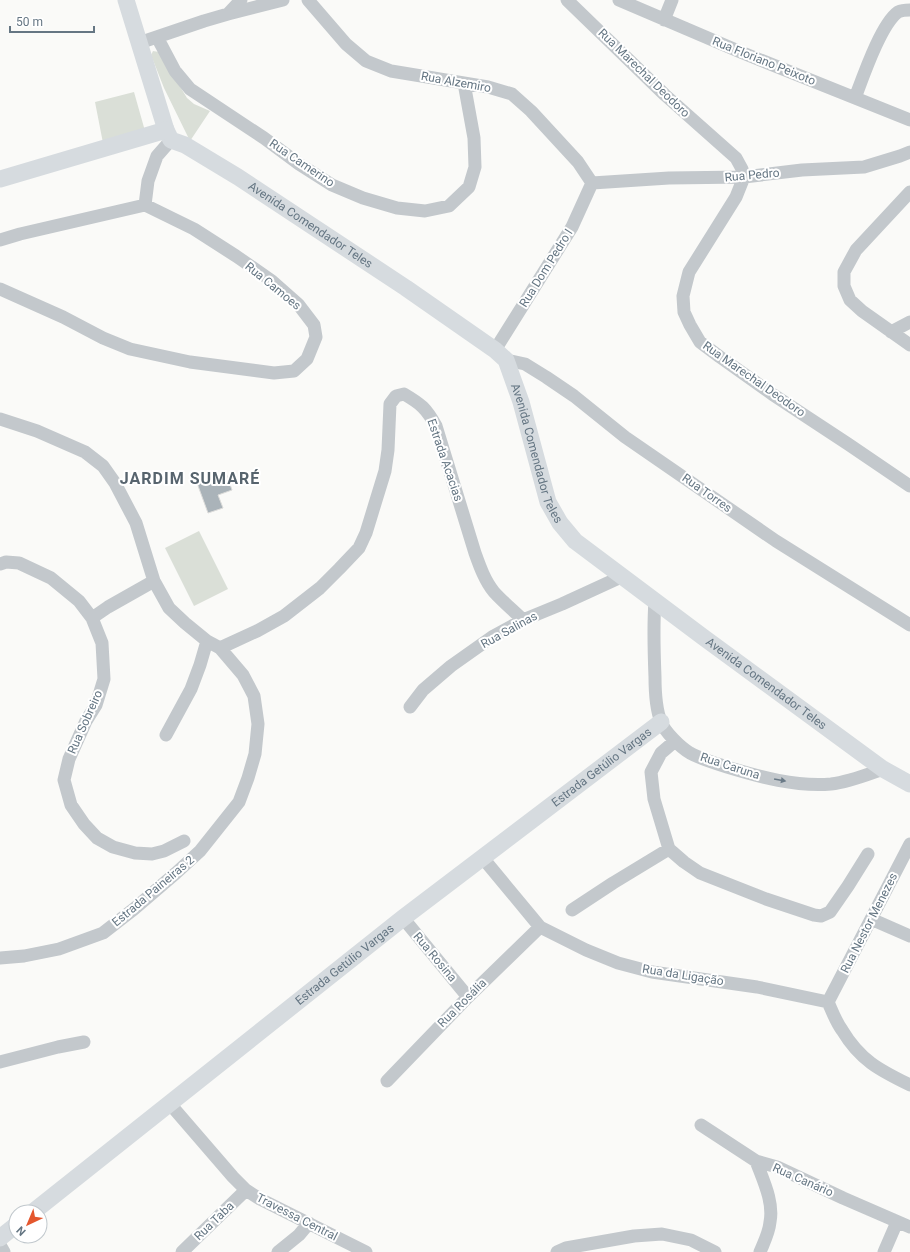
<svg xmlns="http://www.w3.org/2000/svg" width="910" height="1252" font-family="Roboto,sans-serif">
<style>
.green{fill:#dadfd7}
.building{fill:#aab3b9;stroke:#dcdcda}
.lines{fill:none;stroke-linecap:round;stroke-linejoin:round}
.minor{stroke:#c3c8cc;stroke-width:13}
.major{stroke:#d6dbdf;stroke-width:17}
.oneway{fill:#6a7a87}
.labels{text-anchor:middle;stroke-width:4;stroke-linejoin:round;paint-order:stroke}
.street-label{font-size:12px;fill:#657683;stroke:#fff}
.district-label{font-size:16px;font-weight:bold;letter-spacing:1px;fill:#57646e;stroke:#fff}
</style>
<rect width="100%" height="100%" fill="#fafaf8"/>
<path class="green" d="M 153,51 L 159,52 L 187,98 L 194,104 L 210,111 L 190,141 L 164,88 L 151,55 Z
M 134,92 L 145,131 L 103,143 L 95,102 Z
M 199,531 L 228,589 L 194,606 L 165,548 Z"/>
<path class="building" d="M 226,473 L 232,490 L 218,495 L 223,508 L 208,513 L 197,483 Z"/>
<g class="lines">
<path class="minor" d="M 308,0 L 346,44 L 366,61 L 391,71 L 488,87 L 512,94 L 531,111 L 578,162 L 592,183
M 567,0 L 665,95 L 736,158 L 742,169 L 744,177 L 736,197 L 689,272 L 683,296 L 684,312 L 690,325 L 700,342 L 720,357 L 772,394 L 848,444 L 910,486
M 619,0 L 743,53 L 910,120
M 228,14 L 283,0
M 664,20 L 672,0
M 157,37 L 175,71 L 190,89 L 264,138 L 299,164 L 332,185 L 363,198 L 397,208 L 425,211 L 449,206 L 469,187 L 475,167 L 474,138 L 464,83
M 139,43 L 204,21 L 228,14 L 241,0
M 855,98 C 863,77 881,24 898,12 C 902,10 906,10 910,10
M 592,183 L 669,178 L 744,177 L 802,170 L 864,167 L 900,156 L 910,152
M 910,192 L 856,250 L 844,272 L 844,286 L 850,300 L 862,311 L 910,345
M 145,205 L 148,181 L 157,156 L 171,140
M 0,240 L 20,234 L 145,205 L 194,229 L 236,256 L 272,281 L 298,304 L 314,325 L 316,337 L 307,359 L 294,371 L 274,373 L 190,362 L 130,349 L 103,338 L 63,317 L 0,289
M 891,332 L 910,322
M 495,350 L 572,227 L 592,183
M 506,360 L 525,364 L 546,377 L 574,396 L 625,437 L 776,541 L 910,625
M 0,419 L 37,431 L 85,452 L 103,466 L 115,483 L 136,523 L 154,581 L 169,608 L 185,623 L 207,641 L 220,648 L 243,675 L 254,696 L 258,724 L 255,754 L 248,778 L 239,802 L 200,851 L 176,873 L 134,909 L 103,933 L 59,949 L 24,956 L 0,958
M 0,564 L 6,562 L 19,563 L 51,578 L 79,601 L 92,618 L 102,643 L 104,679 L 96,705 L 86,721 L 69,759 L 64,780 L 71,805 L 84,824 L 97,838 L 113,847 L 135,853 L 152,854 L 164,851 L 184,841
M 655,601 C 653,627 654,652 655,677 C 655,691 656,709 661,722 C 665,732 680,747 690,753 C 701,759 714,763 727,767 C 760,777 796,787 831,784 C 849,782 866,775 883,769
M 92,618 L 108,607 L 154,581
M 220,648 L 257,631 L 284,616 L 320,588 L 339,569 L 359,548 L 366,533 L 385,471 L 388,450 L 390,404 L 396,396 L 404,394 C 421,404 426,408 436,426 L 475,553 C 480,567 485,581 494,592 C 503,602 514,611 523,620
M 410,707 L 423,690 L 451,666 L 492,637 L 523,620 L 562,604 L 623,576
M 166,735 L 191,689 L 200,665 L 207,641
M 675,741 L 661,753 L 651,772 L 654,799 L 669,849 L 684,862 L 700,873 L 766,899 L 814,915 L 821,916 L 830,912 L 848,886 L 868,854
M 482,857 L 540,927 L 586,950 L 618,963 L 652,972 L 757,987 L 828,1002
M 572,910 L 613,883 L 669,849
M 403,918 L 468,997
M 871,919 L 910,936
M 828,1002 L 910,844
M 828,1002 C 832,1011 836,1022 842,1030 C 860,1060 879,1070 910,1085
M 0,1062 L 58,1047 L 84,1042
M 387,1081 L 468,997 L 540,927
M 170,1104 L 233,1177 L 246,1190 L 260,1199 L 366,1252
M 701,1125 L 756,1161 L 777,1167 L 843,1198 L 910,1227
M 756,1161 C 763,1180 774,1202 770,1222 C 769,1233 764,1242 760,1252
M 0,1245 L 4,1252
M 182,1252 L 246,1190
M 278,1252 L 299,1235 L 309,1223
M 557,1252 L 566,1248 L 634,1236 L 662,1234 L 691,1240 L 715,1252
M 884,1252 L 897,1222"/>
<g class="major">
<path id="s1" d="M 126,0 L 166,130 L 171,140 L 185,145 L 238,177 L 406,288 L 495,350 L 506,360 L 521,402 L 548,502 L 560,523 L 575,541 L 703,637 L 883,769 L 910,784"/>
<path d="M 0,179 L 166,130"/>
<path id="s2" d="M 33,1212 L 403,918 L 661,722"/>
<path d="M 0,1238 L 16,1225"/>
</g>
</g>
<defs><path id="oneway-solid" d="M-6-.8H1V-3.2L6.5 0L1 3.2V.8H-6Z"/></defs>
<use class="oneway" href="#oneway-solid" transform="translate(780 780) rotate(10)"/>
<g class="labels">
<g class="street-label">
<text transform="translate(764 61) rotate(22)" y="4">Rua Floriano Peixoto</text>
<text transform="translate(644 73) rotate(44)" y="4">Rua Marechal Deodoro</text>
<text transform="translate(456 82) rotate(10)" y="4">Rua Alzemiro</text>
<text transform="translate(302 163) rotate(34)" y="4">Rua Camerino</text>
<text transform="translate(752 175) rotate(-5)" y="4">Rua Pedro</text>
<text dy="4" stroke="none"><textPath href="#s1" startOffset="311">Avenida Comendador Teles</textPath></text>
<text transform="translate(546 268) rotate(-58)" y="4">Rua Dom Pedro I</text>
<text transform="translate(273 286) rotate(39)" y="4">Rua Camoes</text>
<text transform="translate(754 379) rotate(35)" y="4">Rua Marechal Deodoro</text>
<text dy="4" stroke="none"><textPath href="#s1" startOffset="647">Avenida Comendador Teles</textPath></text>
<text transform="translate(445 460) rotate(71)" y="4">Estrada Acacias</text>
<text transform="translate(707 493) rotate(35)" y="4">Rua Torres</text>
<text transform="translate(509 630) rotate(-29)" y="4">Rua Salinas</text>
<text dy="4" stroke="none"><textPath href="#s1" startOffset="983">Avenida Comendador Teles</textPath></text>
<text transform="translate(85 722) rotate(-66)" y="4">Rua Sobreiro</text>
<text transform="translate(730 766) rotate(18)" y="4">Rua Caruna</text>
<text dy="4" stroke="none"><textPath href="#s2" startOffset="722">Estrada Getúlio Vargas</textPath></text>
<text transform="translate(153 891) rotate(-40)" y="4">Estrada Paineiras 2</text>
<text transform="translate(869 923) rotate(-63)" y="4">Rua Nestor Menezes</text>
<text transform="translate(435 957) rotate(50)" y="4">Rua Rosina</text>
<text dy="4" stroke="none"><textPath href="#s2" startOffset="398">Estrada Getúlio Vargas</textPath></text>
<text transform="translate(683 975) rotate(9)" y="4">Rua da Ligação</text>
<text transform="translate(462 1003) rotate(-45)" y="4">Rua Rosália</text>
<text transform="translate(803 1180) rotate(24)" y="4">Rua Canário</text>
<text transform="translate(297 1217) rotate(27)" y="4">Travessa Central</text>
<text transform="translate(214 1221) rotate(-44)" y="4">Rua Taba</text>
</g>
<g class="district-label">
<text x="190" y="484">JARDIM SUMARÉ</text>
</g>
</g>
<g transform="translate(28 1224) rotate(224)"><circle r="19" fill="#ffffff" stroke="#c1c8cd"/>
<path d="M0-3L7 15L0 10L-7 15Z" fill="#e4572e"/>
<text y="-6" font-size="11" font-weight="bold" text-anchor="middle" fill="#657683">N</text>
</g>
<path d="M10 26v6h84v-6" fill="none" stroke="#657683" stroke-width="2"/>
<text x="16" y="26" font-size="12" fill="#657683" stroke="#ffffff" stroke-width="3" paint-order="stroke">50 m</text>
</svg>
